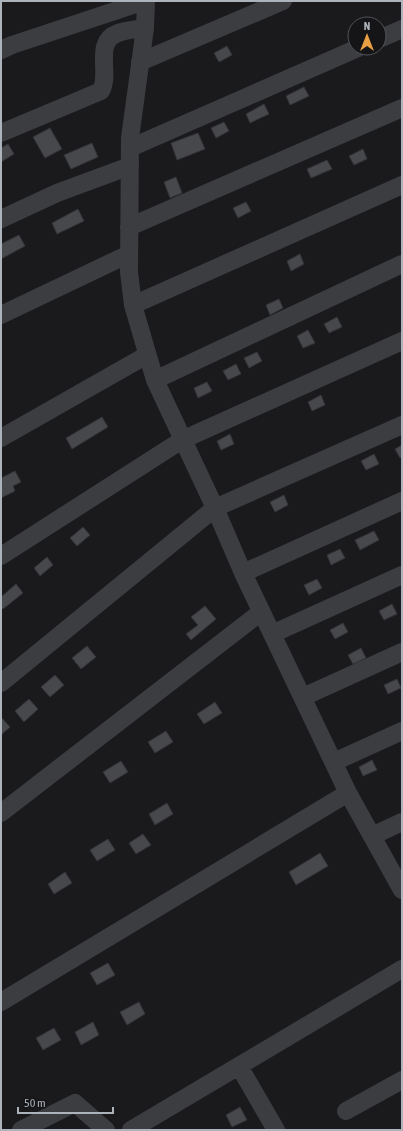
<svg xmlns="http://www.w3.org/2000/svg" width="403" height="1131" font-family="'Asap Condensed',sans-serif">
<style>
.building{fill:#47484c;stroke:#343438}
.lines{fill:none;stroke-linecap:round;stroke-linejoin:round}
.minor{stroke:#3b3d41;stroke-width:18}
</style>
<rect width="100%" height="100%" fill="#1a1a1c"/>
<path class="building" d="M 227,46 L 232,55 L 219,62 L 214,53 Z
M 304,87 L 309,96 L 290,105 L 286,96 Z
M 264,104 L 269,114 L 250,123 L 246,114 Z
M 224,122 L 229,131 L 216,138 L 211,128 Z
M 50,128 L 62,149 L 45,158 L 33,137 Z
M 198,133 L 205,149 L 177,160 L 171,143 Z
M 92,143 L 98,157 L 71,169 L 64,155 Z
M 8,144 L 14,154 L 1,162 L 1,148 Z
M 363,149 L 367,159 L 354,165 L 349,156 Z
M 327,160 L 332,169 L 311,178 L 307,169 Z
M 176,177 L 182,193 L 170,198 L 164,182 Z
M 246,202 L 251,211 L 238,218 L 233,208 Z
M 78,209 L 84,221 L 57,234 L 52,223 Z
M 19,235 L 25,246 L 1,259 L 1,244 Z
M 300,254 L 304,264 L 291,271 L 287,261 Z
M 279,299 L 283,308 L 270,315 L 266,305 Z
M 337,317 L 342,327 L 329,333 L 324,324 Z
M 308,330 L 315,343 L 303,348 L 297,336 Z
M 257,352 L 262,361 L 249,368 L 244,358 Z
M 236,364 L 241,374 L 228,380 L 223,371 Z
M 207,382 L 212,391 L 198,398 L 194,388 Z
M 321,395 L 325,405 L 312,411 L 308,402 Z
M 102,417 L 108,427 L 72,449 L 66,438 Z
M 230,434 L 234,444 L 221,450 L 217,441 Z
M 402,445 L 402,457 L 400,458 L 395,449 Z
M 374,454 L 379,464 L 366,470 L 361,461 Z
M 15,471 L 21,482 L 13,486 L 15,491 L 1,498 L 1,478 Z
M 284,495 L 288,505 L 275,512 L 270,502 Z
M 83,527 L 90,535 L 77,546 L 70,538 Z
M 374,531 L 379,540 L 360,550 L 355,540 Z
M 340,549 L 345,558 L 331,565 L 327,555 Z
M 47,557 L 53,565 L 40,576 L 34,568 Z
M 317,579 L 322,588 L 309,595 L 304,585 Z
M 16,584 L 23,593 L 3,609 L 1,607 L 1,597 Z
M 392,604 L 397,614 L 384,620 L 379,611 Z
M 205,606 L 216,619 L 191,640 L 186,634 L 198,625 L 191,617 Z
M 343,623 L 348,632 L 335,639 L 330,630 Z
M 87,646 L 96,657 L 81,669 L 72,658 Z
M 361,648 L 366,658 L 353,664 L 348,655 Z
M 55,675 L 64,685 L 50,697 L 41,687 Z
M 397,679 L 401,688 L 388,694 L 384,685 Z
M 29,699 L 38,709 L 24,722 L 15,711 Z
M 215,702 L 222,713 L 204,724 L 197,714 Z
M 1,717 L 10,727 L 1,735 Z
M 166,731 L 173,742 L 155,753 L 148,742 Z
M 372,760 L 377,770 L 363,776 L 359,767 Z
M 121,761 L 128,772 L 110,783 L 103,772 Z
M 167,803 L 173,814 L 155,825 L 149,814 Z
M 143,834 L 151,845 L 136,854 L 129,843 Z
M 108,839 L 115,850 L 97,861 L 90,850 Z
M 320,853 L 328,866 L 296,885 L 289,872 Z
M 65,872 L 72,883 L 54,894 L 48,884 Z
M 108,963 L 115,975 L 97,985 L 90,973 Z
M 139,1002 L 145,1014 L 127,1025 L 120,1012 Z
M 93,1022 L 99,1035 L 81,1045 L 75,1032 Z
M 54,1028 L 61,1040 L 43,1050 L 36,1038 Z
M 240,1107 L 247,1120 L 232,1127 L 226,1115 Z"/>
<g class="lines">
<path class="minor" d="M 146,1 L 145,28 L 130,138 L 129,272 L 133,305 L 155,380 L 215,508 L 243,573 L 348,793 L 402,890
M 379,39 L 402,29
M 1,50 L 12,45 L 145,1
M 140,62 L 283,1
M 1,133 L 101,91 C 111,73 93,42 118,33 C 126,30 136,29 145,28
M 130,148 L 358,48
M 1,219 L 57,193 L 130,166
M 129,227 L 402,108
M 133,305 L 402,185
M 1,315 L 129,254
M 155,380 L 402,264
M 1,438 L 147,355
M 1,556 L 182,440 L 402,341
M 243,573 L 402,501
M 272,634 L 402,575
M 1,683 L 215,508 L 402,425
M 303,697 L 402,652
M 334,762 L 402,731
M 1,813 L 261,612
M 372,836 L 402,822
M 1,1002 L 348,793
M 239,1066 L 276,1130
M 346,1111 L 402,1080
M 21,1130 L 75,1103 L 106,1130
M 131,1130 L 402,969"/>
</g>
<rect width="403" height="1131" fill="none" stroke="#adb3bb" stroke-width="4"/>
<g transform="translate(367 36)"><circle r="19" fill="#151517" stroke="#525459"/>
<path d="M0-3L7 15L0 10L-7 15Z" fill="#eb9f43"/>
<text y="-6" font-size="11" font-weight="bold" text-anchor="middle" fill="#adb3bb">N</text>
</g>
<path d="M18 1107v6h95v-6" fill="none" stroke="#adb3bb" stroke-width="2"/>
<text x="24" y="1107" font-size="12" fill="#adb3bb" stroke="#151517" stroke-width="3" paint-order="stroke">50 m</text>
</svg>
